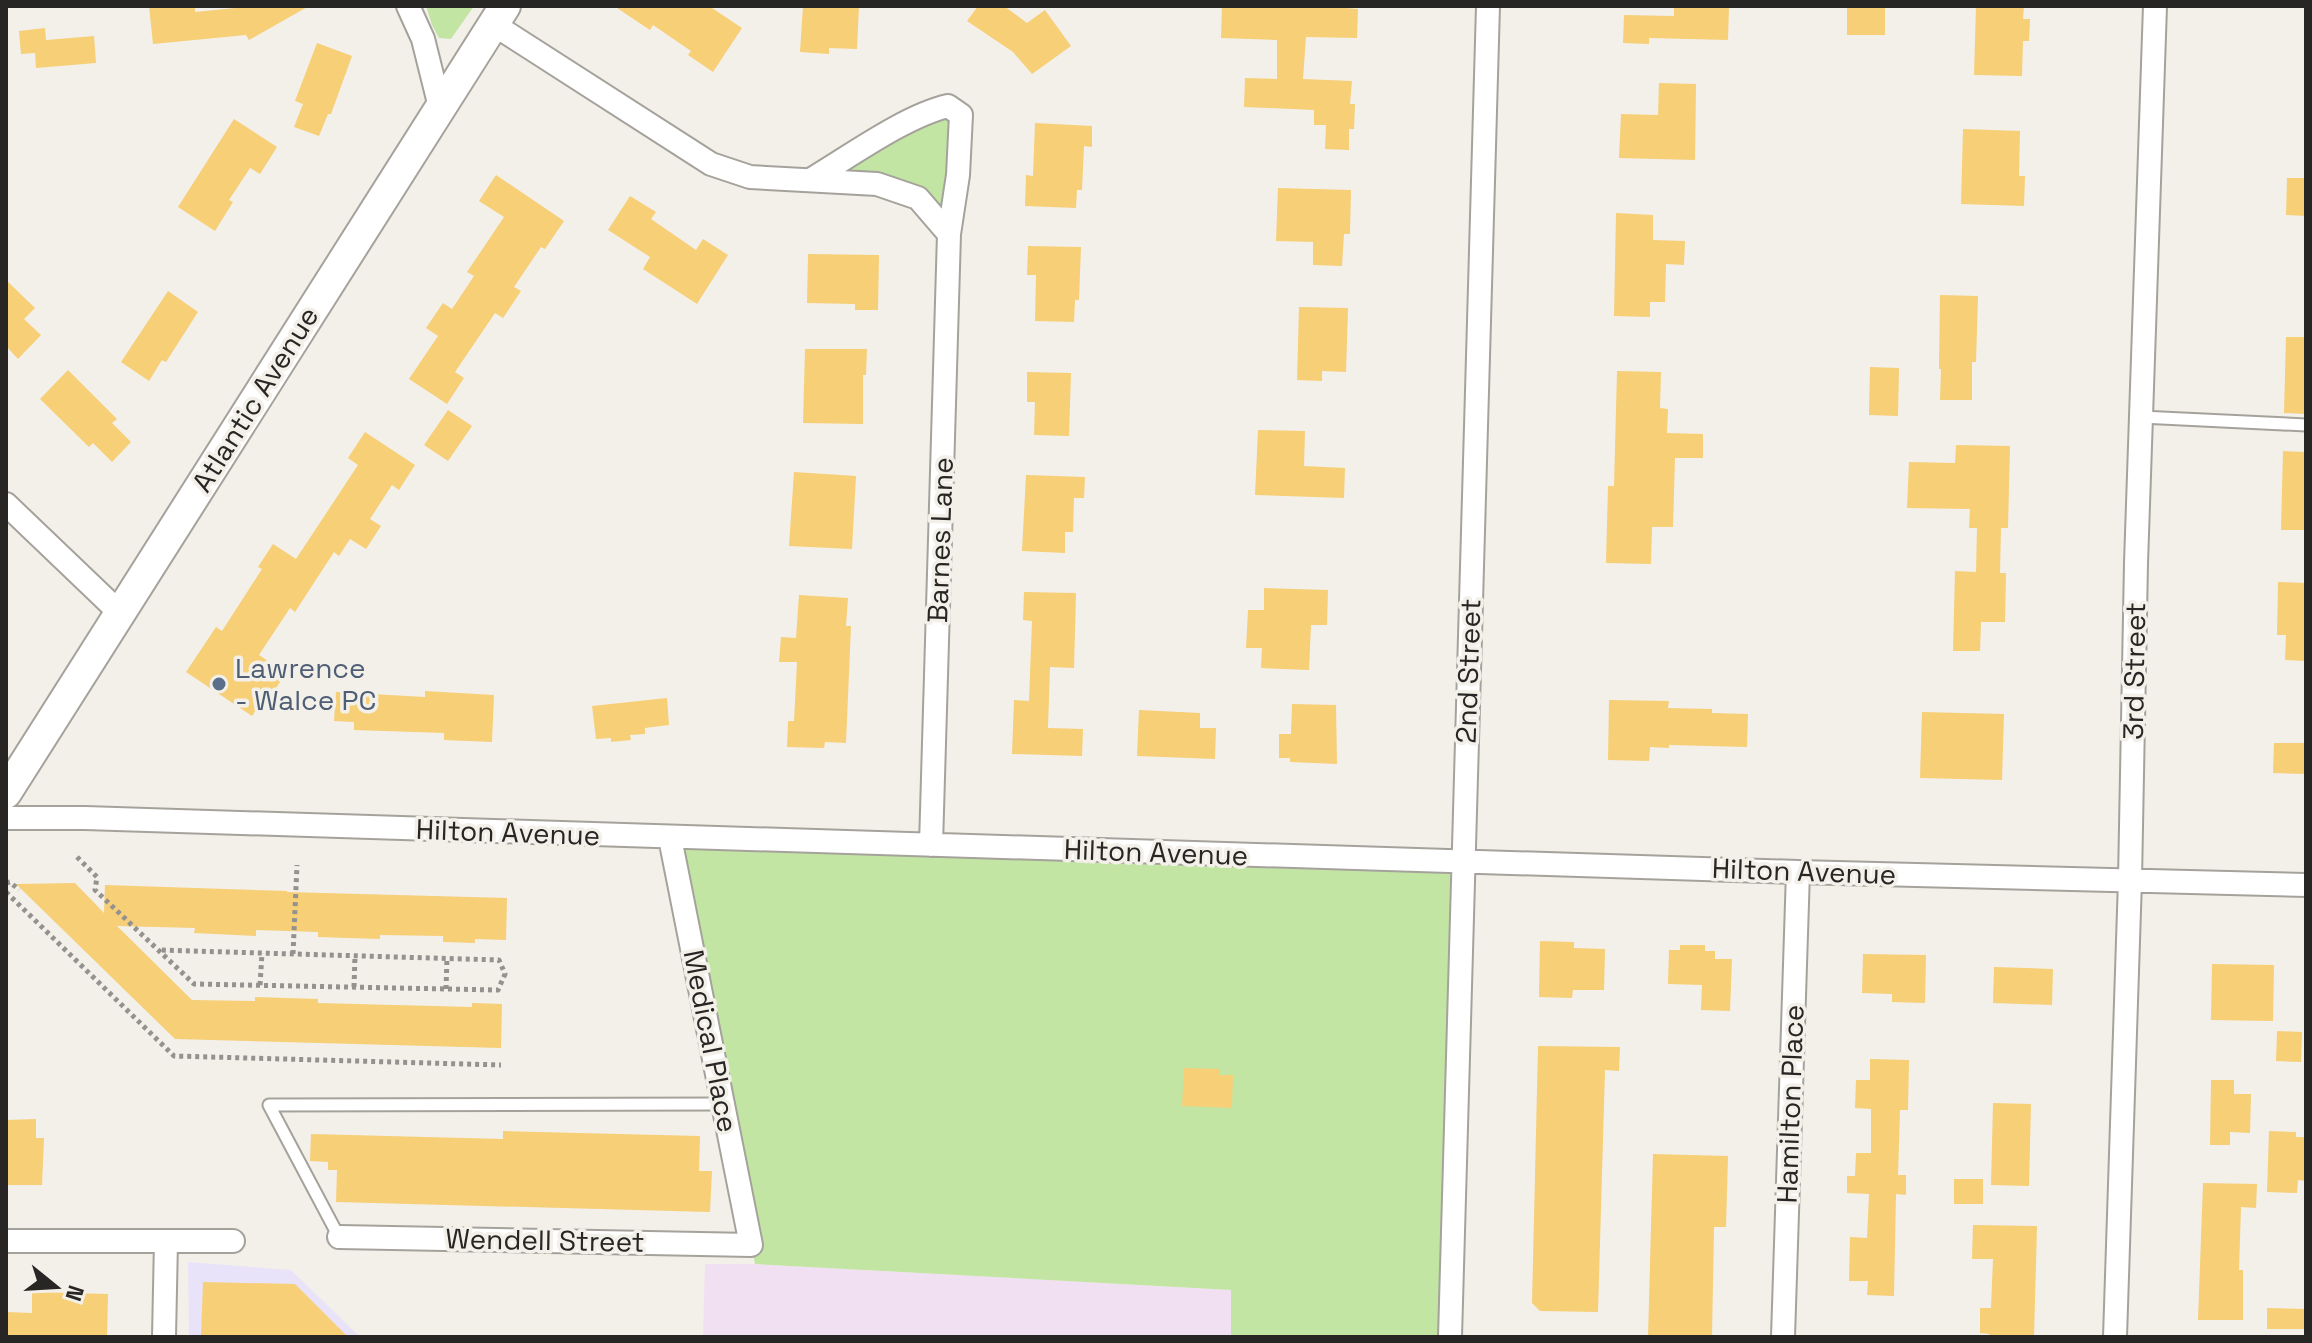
<svg xmlns="http://www.w3.org/2000/svg" width="2312" height="1343" font-family="'Space Grotesk',sans-serif">
<style>
.commercial{fill:#e8e3f9}
.industrial{fill:#f1e0f2}
.green{fill:#c3e5a3}
.building{fill:#f6cf77}
.lines{fill:none;stroke-linecap:round;stroke-linejoin:round}
.lane-casing{stroke:#a5a29c;stroke-width:15}
.street-casing{stroke:#a5a29c;stroke-width:26}
.secondary-casing{stroke:#a5a29c;stroke-width:34}
.path{stroke:#94928e;stroke-width:5;stroke-dasharray:4 4;stroke-linecap:butt}
.lane{stroke:#fff;stroke-width:11}
.street{stroke:#fff;stroke-width:22}
.secondary{stroke:#fff;stroke-width:30}
.service-dot{fill:#5c6f8a;stroke:#f3f0e9;stroke-width:3}
.labels{text-anchor:middle;stroke-width:7;stroke-linejoin:round;paint-order:stroke}
.street-label{font-size:28px;fill:#272624;stroke:#f3f0e9}
.service-label{font-size:28px;fill:#4e5e75;stroke:#f3f0e9;text-anchor:start}
</style>
<rect width="100%" height="100%" fill="#f3f0e9"/>
<path class="commercial" d="M 188,1262 L 291,1270 L 360,1337 L 189,1337 Z"/>
<path class="industrial" d="M 705,1264 L 755,1264 L 1231,1290 L 1231,1337 L 703,1337 Z"/>
<path class="green" d="M 426,6 L 474,6 L 451,39 L 439,38 L 432,25 Z
M 961,115 L 949,234 L 918,198 L 810,180 L 907,123 Z
M 670,838 L 1463,867 L 1450,1337 L 1231,1337 L 1231,1290 L 755,1264 Z"/>
<path class="building" d="M 149,6 L 195,6 L 195,12 L 257,6 L 309,6 L 249,40 L 246,35 L 153,44 Z
M 614,6 L 709,6 L 742,28 L 713,72 L 688,55 L 691,51 L 653,25 L 650,30 Z
M 803,6 L 859,6 L 857,49 L 829,48 L 829,54 L 800,52 Z
M 978,6 L 1004,6 L 1027,23 L 1045,10 L 1071,46 L 1032,74 L 1013,52 L 967,21 Z
M 1222,6 L 1346,6 L 1346,8 L 1358,9 L 1357,38 L 1306,37 L 1303,79 L 1352,81 L 1350,104 L 1355,104 L 1354,129 L 1349,129 L 1349,150 L 1325,149 L 1326,125 L 1314,125 L 1314,110 L 1244,107 L 1245,78 L 1277,79 L 1277,40 L 1221,38 Z
M 1674,6 L 1729,6 L 1728,40 L 1649,38 L 1649,44 L 1623,43 L 1624,15 L 1674,16 Z
M 1847,6 L 1885,6 L 1885,35 L 1847,35 Z
M 1976,6 L 2024,6 L 2023,19 L 2030,19 L 2029,41 L 2023,41 L 2022,76 L 1974,75 Z
M 45,28 L 46,40 L 94,36 L 96,63 L 36,68 L 35,53 L 21,54 L 19,31 Z
M 317,43 L 352,56 L 331,114 L 328,114 L 319,136 L 294,127 L 303,104 L 295,101 Z
M 1659,83 L 1696,84 L 1695,160 L 1619,158 L 1621,114 L 1658,115 Z
M 234,119 L 277,147 L 260,174 L 250,168 L 229,200 L 233,202 L 215,231 L 178,207 Z
M 1035,123 L 1092,126 L 1092,147 L 1084,146 L 1082,190 L 1077,190 L 1076,208 L 1025,206 L 1026,175 L 1033,176 Z
M 1963,129 L 2020,131 L 2019,176 L 2025,176 L 2024,206 L 1961,204 Z
M 496,175 L 564,221 L 545,249 L 541,247 L 514,287 L 521,291 L 503,318 L 495,313 L 455,372 L 464,378 L 447,404 L 409,379 L 438,336 L 426,328 L 443,303 L 452,309 L 474,276 L 467,272 L 504,217 L 479,201 Z
M 2287,178 L 2306,178 L 2306,216 L 2286,215 Z
M 1278,188 L 1351,190 L 1350,234 L 1344,234 L 1342,266 L 1313,265 L 1313,242 L 1276,241 Z
M 630,196 L 656,212 L 651,219 L 696,250 L 703,239 L 728,255 L 697,304 L 643,269 L 650,257 L 608,230 Z
M 1616,213 L 1653,215 L 1653,240 L 1685,241 L 1684,265 L 1666,264 L 1665,302 L 1650,302 L 1650,317 L 1614,316 Z
M 1028,246 L 1081,247 L 1079,300 L 1075,300 L 1074,322 L 1035,321 L 1036,275 L 1027,275 Z
M 808,254 L 879,255 L 878,310 L 855,310 L 855,304 L 807,303 Z
M 6,280 L 35,308 L 24,319 L 41,335 L 18,359 L 6,346 Z
M 168,291 L 198,312 L 166,362 L 162,360 L 149,381 L 121,362 Z
M 1940,295 L 1978,296 L 1976,362 L 1972,362 L 1972,400 L 1940,400 L 1941,369 L 1939,369 Z
M 1299,307 L 1348,308 L 1346,372 L 1322,371 L 1322,381 L 1297,380 Z
M 2286,337 L 2306,337 L 2306,414 L 2284,413 Z
M 805,349 L 867,349 L 866,375 L 863,375 L 863,424 L 803,423 Z
M 1870,367 L 1899,368 L 1898,416 L 1869,415 Z
M 68,370 L 117,419 L 112,423 L 131,442 L 112,462 L 93,443 L 89,447 L 40,399 Z
M 1617,371 L 1661,372 L 1660,408 L 1668,409 L 1667,433 L 1703,434 L 1703,458 L 1675,458 L 1673,527 L 1652,527 L 1651,564 L 1606,563 L 1608,486 L 1614,486 Z
M 1027,372 L 1071,373 L 1069,436 L 1034,435 L 1035,402 L 1027,402 Z
M 448,410 L 472,426 L 448,461 L 424,445 Z
M 1258,430 L 1305,431 L 1304,466 L 1345,468 L 1344,498 L 1255,495 Z
M 365,432 L 415,465 L 399,490 L 392,485 L 370,519 L 381,526 L 366,549 L 350,539 L 339,556 L 334,552 L 295,612 L 290,608 L 259,655 L 286,673 L 268,700 L 264,698 L 252,716 L 186,672 L 216,627 L 222,631 L 262,569 L 258,567 L 273,544 L 296,559 L 358,465 L 348,458 Z
M 1956,445 L 2010,446 L 2008,528 L 2001,528 L 2000,573 L 2006,573 L 2005,622 L 1981,622 L 1980,651 L 1953,651 L 1955,571 L 1976,572 L 1977,528 L 1969,528 L 1970,509 L 1907,508 L 1909,462 L 1955,463 Z
M 2283,451 L 2306,452 L 2306,530 L 2281,530 Z
M 794,472 L 856,476 L 852,549 L 789,546 Z
M 1026,475 L 1085,477 L 1084,498 L 1074,498 L 1073,532 L 1065,532 L 1065,553 L 1022,551 Z
M 2278,582 L 2306,583 L 2306,661 L 2285,660 L 2286,635 L 2277,635 Z
M 1264,588 L 1328,590 L 1327,625 L 1311,625 L 1309,670 L 1261,668 L 1262,648 L 1246,648 L 1248,610 L 1264,610 Z
M 1024,592 L 1076,593 L 1074,668 L 1050,667 L 1048,728 L 1083,729 L 1082,756 L 1012,754 L 1014,700 L 1029,701 L 1032,621 L 1023,620 Z
M 799,595 L 848,598 L 846,626 L 851,626 L 846,743 L 825,742 L 824,748 L 787,747 L 788,721 L 794,721 L 797,662 L 779,662 L 781,637 L 796,638 Z
M 425,691 L 494,695 L 492,742 L 444,740 L 444,733 L 354,730 L 354,722 L 334,721 L 336,692 L 425,697 Z
M 667,698 L 669,725 L 645,728 L 645,734 L 630,735 L 631,740 L 611,742 L 611,738 L 596,739 L 592,706 Z
M 1609,700 L 1669,701 L 1668,708 L 1712,709 L 1712,713 L 1748,714 L 1747,747 L 1669,745 L 1669,748 L 1650,747 L 1649,761 L 1608,760 Z
M 1292,704 L 1336,705 L 1337,764 L 1290,762 L 1290,758 L 1279,758 L 1279,734 L 1291,734 Z
M 1139,710 L 1200,713 L 1200,728 L 1216,728 L 1215,759 L 1137,756 Z
M 1922,712 L 2004,714 L 2002,780 L 1920,778 Z
M 2274,743 L 2306,743 L 2306,774 L 2273,773 Z
M 75,883 L 104,913 L 105,885 L 287,891 L 287,892 L 507,898 L 506,940 L 475,939 L 475,943 L 443,942 L 443,936 L 380,935 L 380,939 L 318,937 L 318,932 L 256,930 L 256,936 L 194,933 L 195,928 L 117,926 L 192,1000 L 255,1001 L 255,997 L 318,999 L 318,1003 L 472,1007 L 472,1003 L 502,1004 L 501,1048 L 175,1039 L 16,884 Z
M 1540,941 L 1574,942 L 1574,948 L 1605,949 L 1604,990 L 1573,990 L 1572,998 L 1539,997 Z
M 1680,945 L 1705,945 L 1705,951 L 1715,951 L 1715,959 L 1732,959 L 1730,1011 L 1701,1010 L 1702,985 L 1668,984 L 1669,950 L 1680,950 Z
M 1863,954 L 1926,955 L 1925,1003 L 1892,1002 L 1892,994 L 1862,993 Z
M 2212,964 L 2274,965 L 2273,1021 L 2211,1020 Z
M 1994,967 L 2053,969 L 2052,1005 L 1993,1003 Z
M 2277,1031 L 2302,1032 L 2301,1062 L 2276,1061 Z
M 1538,1046 L 1620,1047 L 1619,1071 L 1605,1070 L 1598,1312 L 1540,1311 L 1532,1303 Z
M 1870,1059 L 1909,1060 L 1908,1110 L 1900,1110 L 1898,1175 L 1906,1175 L 1906,1195 L 1896,1194 L 1894,1296 L 1867,1295 L 1868,1281 L 1849,1281 L 1850,1237 L 1867,1238 L 1869,1194 L 1847,1193 L 1847,1176 L 1855,1176 L 1856,1153 L 1871,1153 L 1871,1109 L 1855,1108 L 1856,1080 L 1870,1080 Z
M 1184,1068 L 1219,1069 L 1219,1075 L 1233,1075 L 1232,1108 L 1182,1106 Z
M 2211,1080 L 2234,1080 L 2234,1094 L 2251,1094 L 2250,1133 L 2230,1132 L 2230,1145 L 2210,1145 Z
M 1993,1103 L 2031,1104 L 2029,1186 L 1991,1185 Z
M 36,1119 L 36,1138 L 44,1138 L 42,1185 L 6,1185 L 6,1120 Z
M 503,1131 L 700,1136 L 699,1171 L 712,1171 L 710,1212 L 336,1202 L 337,1170 L 328,1170 L 328,1162 L 310,1161 L 311,1134 L 503,1139 Z
M 2269,1131 L 2296,1132 L 2296,1137 L 2306,1137 L 2306,1181 L 2298,1180 L 2297,1193 L 2267,1192 Z
M 1653,1154 L 1728,1156 L 1726,1227 L 1714,1227 L 1712,1337 L 1648,1337 Z
M 1954,1179 L 1983,1179 L 1983,1204 L 1954,1204 Z
M 2203,1183 L 2257,1184 L 2256,1208 L 2241,1207 L 2239,1270 L 2243,1270 L 2243,1320 L 2198,1320 Z
M 1973,1225 L 2037,1226 L 2034,1337 L 1989,1337 L 1989,1334 L 1980,1333 L 1980,1308 L 1991,1308 L 1993,1259 L 1972,1259 Z
M 203,1282 L 295,1284 L 348,1337 L 201,1337 Z
M 32,1292 L 108,1294 L 107,1337 L 6,1337 L 6,1312 L 32,1313 Z
M 2267,1308 L 2306,1309 L 2306,1329 L 2267,1329 Z"/>
<g class="lines">
<g class="lane-casing">
<path id="lane" d="M 2141,417 L 2306,425
M 339,1237 L 269,1105 L 723,1104"/>
</g>
<g class="street-casing">
<path id="street" d="M 408,6 L 423,39 L 440,107
M 493,24 L 711,164 L 750,177 L 877,184 L 918,198 L 949,234 L 931,845
M 810,180 C 849,157 905,116 948,106 L 961,115 L 958,175 L 949,234
M 6,504 L 120,613
M 6,818 L 85,818 L 1798,872 L 2306,885
M 339,1237 L 751,1245 L 670,838
M 6,1241 L 233,1241
M 164,1337 L 166,1241
M 1450,1337 L 1488,6
M 1783,1337 L 1798,872
M 2115,1337 L 2130,880 L 2136,563 L 2155,6"/>
</g>
<g class="secondary-casing">
<path id="secondary" d="M 6,793 L 505,6"/>
</g>
<path class="path" d="M 77,857 L 97,877 L 95,890 L 194,984 L 498,990 L 505,974 L 499,960 L 158,950
M 6,883 L 10,882 L 19,890
M 6,892 L 174,1056 L 501,1065
M 293,954 L 297,865
M 260,985 L 262,953
M 354,987 L 355,956
M 446,989 L 447,958"/>
<use href="#lane" class="lane"/>
<use href="#street" class="street"/>
<use href="#secondary" class="secondary"/>
</g>
<circle class="service-dot" cx="219" cy="684" r="8"/>
<g class="labels">
<g class="street-label">
<text transform="translate(255 399) rotate(-58)" y="10">Atlantic Avenue</text>
<text transform="translate(940 540) rotate(-88)" y="10">Barnes Lane</text>
<text transform="translate(1468 671) rotate(-88)" y="10">2nd Street</text>
<text transform="translate(2134 671) rotate(-89)" y="10">3rd Street</text>
<text transform="translate(508 832) rotate(2)" y="10">Hilton Avenue</text>
<text transform="translate(1156 852) rotate(2)" y="10">Hilton Avenue</text>
<text transform="translate(1804 871) rotate(2)" y="10">Hilton Avenue</text>
<text transform="translate(711 1041) rotate(79)" y="10">Medical Place</text>
<text transform="translate(1790 1104) rotate(-88)" y="10">Hamilton Place</text>
<text transform="translate(545 1240) rotate(1)" y="10">Wendell Street</text>
</g>
<g class="service-label">
<text x="235" y="678">Lawrence<tspan x="235" dy="32">- Walce PC</tspan></text>
</g>
</g>
<rect width="2312" height="1343" fill="none" stroke="#272624" stroke-width="16"/>
<g transform="translate(56 1287) rotate(108)" stroke="#f3f0e9" stroke-width="6" paint-order="stroke">
<path d="M0-6L14 30L0 20L-14 30Z" fill="#272624"/>
<text y="-12" font-size="22" font-weight="bold" text-anchor="middle" fill="#272624">N</text>
</g>
</svg>
